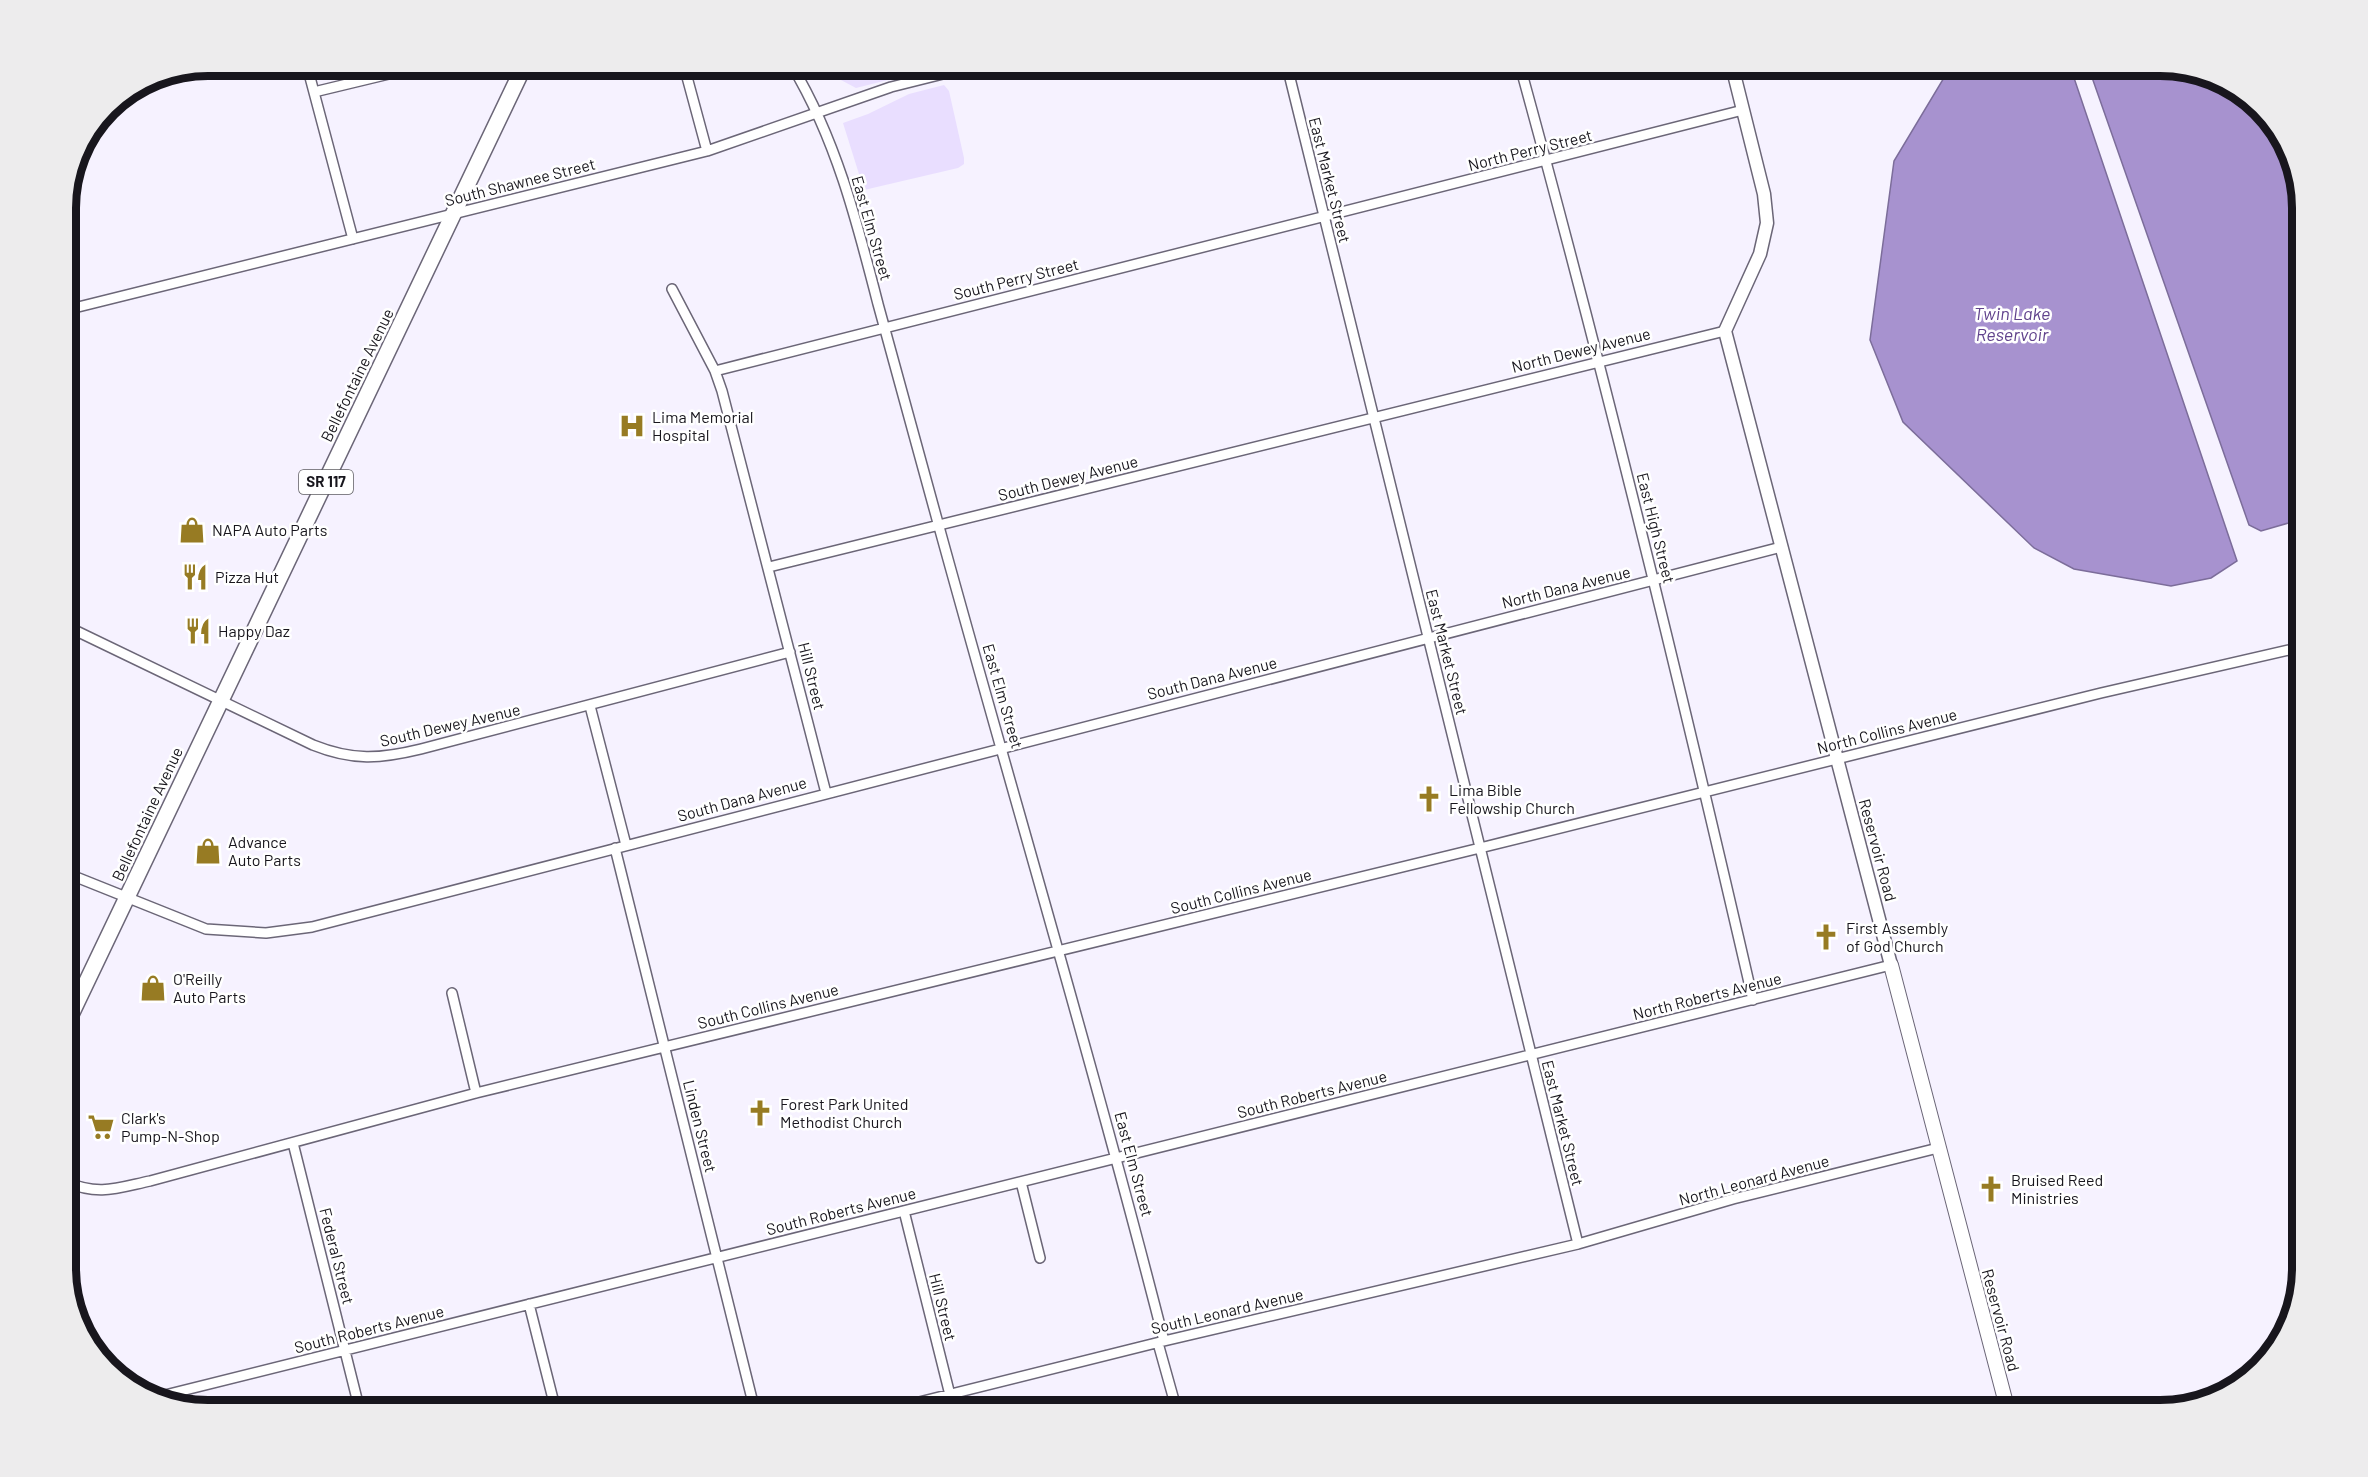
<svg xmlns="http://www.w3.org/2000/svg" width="2368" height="1477" font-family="Barlow,sans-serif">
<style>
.green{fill:#e9deff}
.water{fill:#a792cf;stroke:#7c6d9a;stroke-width:1.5}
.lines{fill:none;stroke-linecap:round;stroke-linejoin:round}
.minor-casing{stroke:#6b6677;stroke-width:12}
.tertiary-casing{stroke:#6b6677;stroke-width:15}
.secondary-casing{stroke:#6b6677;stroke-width:16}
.primary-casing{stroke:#6b6677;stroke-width:18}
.minor{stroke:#fff;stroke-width:9}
.tertiary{stroke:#fff;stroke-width:12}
.secondary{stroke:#fff;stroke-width:14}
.primary{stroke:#fff;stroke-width:15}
.labels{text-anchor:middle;stroke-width:5;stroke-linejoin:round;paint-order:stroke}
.shield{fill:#fff;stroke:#5d5c61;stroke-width:1.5}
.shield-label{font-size:15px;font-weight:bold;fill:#18161d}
.street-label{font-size:16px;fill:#18161d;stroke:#fff}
.poi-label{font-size:16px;fill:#18161d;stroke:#fff;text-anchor:start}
.water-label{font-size:18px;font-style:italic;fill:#60428c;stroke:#fff}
.rim{fill:none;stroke:#18161d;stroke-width:8}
</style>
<rect width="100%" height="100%" fill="#f6f2ff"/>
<path class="green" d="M 821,66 L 943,66 L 856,88 L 824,71 Z
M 944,85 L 949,91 L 964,158 L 964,164 L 958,168 L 864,190 L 843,123 L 868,114 L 909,94 Z"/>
<path class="water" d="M 1951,66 L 2070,66 L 2237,561 L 2211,578 L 2171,586 L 2074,569 L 2034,548 L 1903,422 L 1870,340 L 1894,161 Z
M 2088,66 L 2159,66 L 2231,85 L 2283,137 L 2302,200 L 2302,519 L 2261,531 L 2249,525 Z"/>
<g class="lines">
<g class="minor-casing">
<path id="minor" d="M 307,66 L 353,239
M 684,66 L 707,151
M 792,66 C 836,139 857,222 878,304 C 898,377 918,450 938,523 C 1013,796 1094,1067 1164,1341
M 1287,66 L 1578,1244
M 1520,66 C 1605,375 1681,687 1753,1000
M 314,92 L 422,66
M 672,289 L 715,371 L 722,391 L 826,793
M 66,310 L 707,151 L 891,87 L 975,66
M 715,371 L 1743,110
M 769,567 L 1725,331
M 66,626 L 313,745 C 353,761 380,759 421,749 L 790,652
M 590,706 L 626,845
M 615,848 L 755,1411
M 66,873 L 206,929 L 266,933 L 312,927 L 1781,547
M 452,993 L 476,1093
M 293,1143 L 360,1411
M 66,1182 C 99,1196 117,1188 150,1181 L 476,1093 L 1480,848 L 2101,693 L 2302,647
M 1021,1182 L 1040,1258
M 904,1211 L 954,1411
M 529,1304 L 556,1411
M 1158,1343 L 1177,1411
M 157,1397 L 1891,965
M 883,1411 L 1164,1341 L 1578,1244 L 1733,1199 L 1938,1148"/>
</g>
<g class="tertiary-casing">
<path id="tertiary" d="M 1732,66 L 1764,194 L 1767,223 L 1760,254 L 1725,331 L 1891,965"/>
</g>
<g class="secondary-casing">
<path id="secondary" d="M 1891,965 L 2008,1411"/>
</g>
<g class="primary-casing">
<path id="primary" d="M 66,1025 L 524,66"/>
</g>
<use href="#minor" class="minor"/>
<use href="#tertiary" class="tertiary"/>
<use href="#secondary" class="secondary"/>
<use href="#primary" class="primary"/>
</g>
<defs>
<g id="hospital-bare" transform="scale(2.07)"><path d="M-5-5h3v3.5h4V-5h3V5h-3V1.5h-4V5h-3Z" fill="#977b23" stroke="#fff" stroke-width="2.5" paint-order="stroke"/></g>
<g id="shop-bare" transform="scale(2.07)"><path d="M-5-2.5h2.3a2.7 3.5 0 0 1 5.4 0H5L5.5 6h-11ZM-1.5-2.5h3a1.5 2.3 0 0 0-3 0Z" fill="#977b23" stroke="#fff" stroke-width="2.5" paint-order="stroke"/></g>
<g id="restaurant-bare" transform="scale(2.07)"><path d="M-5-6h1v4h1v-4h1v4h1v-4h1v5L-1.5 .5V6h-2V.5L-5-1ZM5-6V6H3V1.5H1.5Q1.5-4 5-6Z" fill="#977b23" stroke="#fff" stroke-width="2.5" paint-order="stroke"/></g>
<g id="church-bare" transform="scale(2.07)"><path d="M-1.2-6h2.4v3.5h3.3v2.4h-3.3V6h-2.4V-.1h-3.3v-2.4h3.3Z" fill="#977b23" stroke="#fff" stroke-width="2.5" paint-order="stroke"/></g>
<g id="supermarket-bare" transform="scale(2.07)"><path d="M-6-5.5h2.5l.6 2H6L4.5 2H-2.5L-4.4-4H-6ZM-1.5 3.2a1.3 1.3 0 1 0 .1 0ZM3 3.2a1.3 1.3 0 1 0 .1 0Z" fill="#977b23" stroke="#fff" stroke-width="2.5" paint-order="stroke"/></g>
</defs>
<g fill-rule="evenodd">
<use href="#hospital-bare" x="632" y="426"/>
<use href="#shop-bare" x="192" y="530"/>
<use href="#restaurant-bare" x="195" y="577"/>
<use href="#restaurant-bare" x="198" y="631"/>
<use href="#church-bare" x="1429" y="799"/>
<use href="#shop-bare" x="208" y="851"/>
<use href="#church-bare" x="1826" y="937"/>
<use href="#shop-bare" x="153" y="988"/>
<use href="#church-bare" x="760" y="1113"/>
<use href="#supermarket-bare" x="101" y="1127"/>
<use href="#church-bare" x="1991" y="1189"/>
</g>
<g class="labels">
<rect class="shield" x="299" y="470" width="54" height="24" rx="4.5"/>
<g class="shield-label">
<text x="326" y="487">SR 117</text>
</g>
<g class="street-label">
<text transform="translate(1530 150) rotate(-14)" y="6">North Perry Street</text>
<text transform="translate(1330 180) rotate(76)" y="6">East Market Street</text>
<text transform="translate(520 182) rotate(-14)" y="6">South Shawnee Street</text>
<text transform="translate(872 228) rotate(74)" y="6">East Elm Street</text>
<text transform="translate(1016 279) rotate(-14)" y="6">South Perry Street</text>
<text transform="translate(1581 350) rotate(-14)" y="6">North Dewey Avenue</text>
<text transform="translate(357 375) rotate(-64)" y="6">Bellefontaine Avenue</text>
<text transform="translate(1068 478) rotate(-14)" y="6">South Dewey Avenue</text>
<text transform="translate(1656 528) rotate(76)" y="6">East High Street</text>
<text transform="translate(1566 587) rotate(-14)" y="6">North Dana Avenue</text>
<text transform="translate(1447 652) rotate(76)" y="6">East Market Street</text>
<text transform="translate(812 676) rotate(76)" y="6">Hill Street</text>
<text transform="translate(1212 678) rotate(-14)" y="6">South Dana Avenue</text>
<text transform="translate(1003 696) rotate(74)" y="6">East Elm Street</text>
<text transform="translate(450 725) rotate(-13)" y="6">South Dewey Avenue</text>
<text transform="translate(1887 731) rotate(-14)" y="6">North Collins Avenue</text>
<text transform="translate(742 799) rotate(-15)" y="6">South Dana Avenue</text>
<text transform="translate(147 814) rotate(-65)" y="6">Bellefontaine Avenue</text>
<text transform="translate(1878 850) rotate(75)" y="6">Reservoir Road</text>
<text transform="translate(1241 891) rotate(-14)" y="6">South Collins Avenue</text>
<text transform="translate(1707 996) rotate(-14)" y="6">North Roberts Avenue</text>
<text transform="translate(768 1006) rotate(-14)" y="6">South Collins Avenue</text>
<text transform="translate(1312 1094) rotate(-14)" y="6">South Roberts Avenue</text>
<text transform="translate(1563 1123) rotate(76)" y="6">East Market Street</text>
<text transform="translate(700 1126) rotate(76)" y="6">Linden Street</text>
<text transform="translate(1134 1164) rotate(75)" y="6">East Elm Street</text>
<text transform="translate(1754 1180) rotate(-15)" y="6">North Leonard Avenue</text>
<text transform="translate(841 1211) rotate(-14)" y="6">South Roberts Avenue</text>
<text transform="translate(337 1256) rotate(76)" y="6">Federal Street</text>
<text transform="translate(943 1307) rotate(76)" y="6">Hill Street</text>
<text transform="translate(1227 1311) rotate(-13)" y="6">South Leonard Avenue</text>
<text transform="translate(2001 1320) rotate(75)" y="6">Reservoir Road</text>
<text transform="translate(369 1329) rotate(-14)" y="6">South Roberts Avenue</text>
</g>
<g class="poi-label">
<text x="652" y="423">Lima Memorial<tspan x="652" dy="18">Hospital</tspan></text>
<text x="212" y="536">NAPA Auto Parts</text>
<text x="215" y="583">Pizza Hut</text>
<text x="218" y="637">Happy Daz</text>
<text x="1449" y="796">Lima Bible<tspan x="1449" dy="18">Fellowship Church</tspan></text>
<text x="228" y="848">Advance<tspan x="228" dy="18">Auto Parts</tspan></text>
<text x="1846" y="934">First Assembly<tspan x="1846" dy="18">of God Church</tspan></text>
<text x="173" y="985">O'Reilly<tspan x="173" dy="18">Auto Parts</tspan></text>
<text x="780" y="1110">Forest Park United<tspan x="780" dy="18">Methodist Church</tspan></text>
<text x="121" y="1124">Clark's<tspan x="121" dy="18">Pump-N-Shop</tspan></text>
<text x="2011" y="1186">Bruised Reed<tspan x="2011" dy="18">Ministries</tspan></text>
</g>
<g class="water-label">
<text x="2012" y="320">Twin Lake<tspan x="2012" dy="21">Reservoir</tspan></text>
</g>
</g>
<path d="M0 0H2368V1477H0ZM208 76H2160A132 132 0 0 1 2292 208V1268A132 132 0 0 1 2160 1400H208A132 132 0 0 1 76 1268V208A132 132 0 0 1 208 76Z" fill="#edeced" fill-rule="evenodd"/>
<path class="rim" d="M208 76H2160A132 132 0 0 1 2292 208V1268A132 132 0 0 1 2160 1400H208A132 132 0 0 1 76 1268V208A132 132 0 0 1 208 76Z"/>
</svg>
